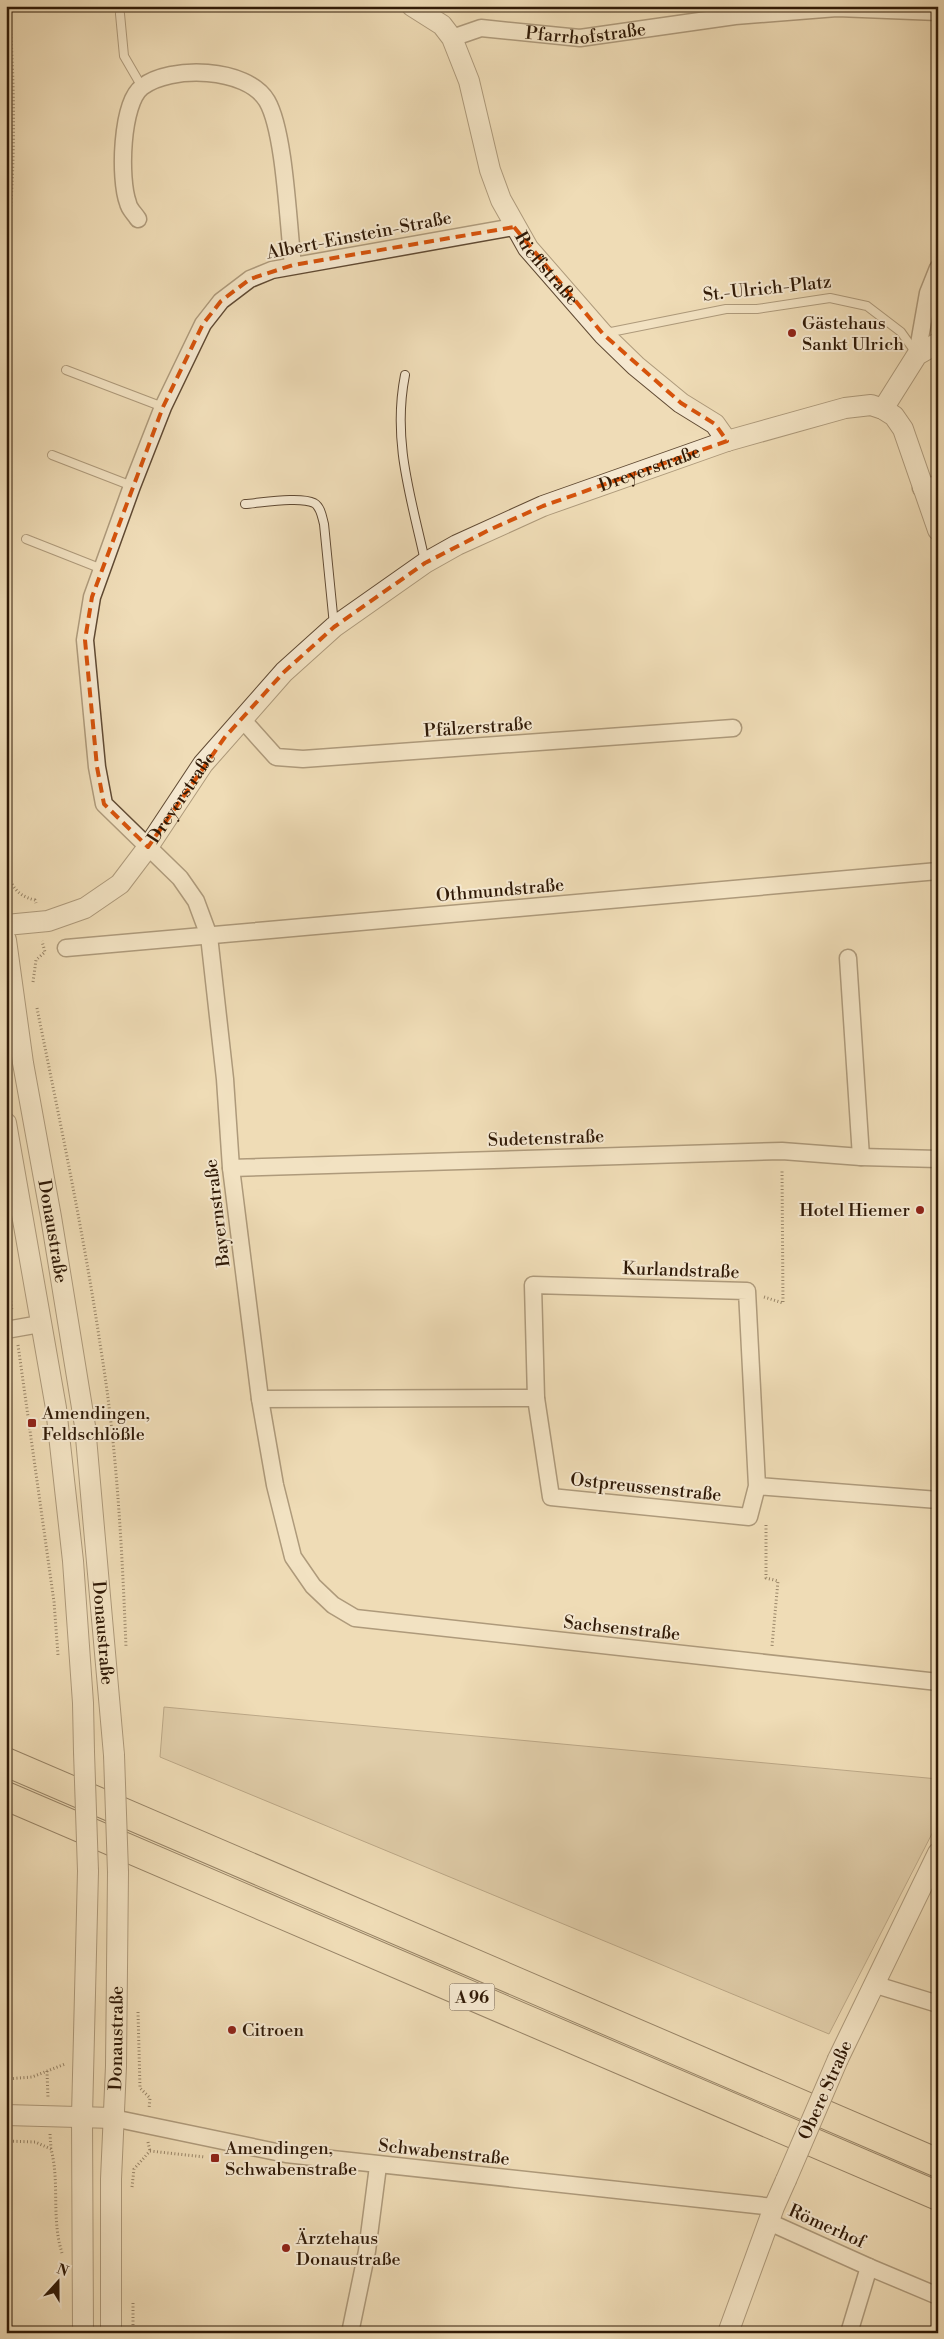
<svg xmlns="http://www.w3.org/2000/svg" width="944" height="2339" font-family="'Libre Bodoni',serif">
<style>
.green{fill:#cfbb99;stroke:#806a50}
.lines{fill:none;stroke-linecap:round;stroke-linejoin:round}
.service-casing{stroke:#604a33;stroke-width:10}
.minor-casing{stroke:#604a33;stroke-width:19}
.tertiary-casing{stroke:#604a33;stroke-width:22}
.motorway-casing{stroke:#301a07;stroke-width:30}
.path{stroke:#301a07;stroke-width:3;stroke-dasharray:1 2.5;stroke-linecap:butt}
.service{stroke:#f5e8d0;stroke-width:8}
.minor{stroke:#f5e8d0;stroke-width:16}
.tertiary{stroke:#f5e8d0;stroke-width:20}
.motorway{stroke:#efdcb7;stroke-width:28}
.tertiary-bridge-casing{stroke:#604a33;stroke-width:22;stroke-linecap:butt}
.tertiary-bridge{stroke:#f5e8d0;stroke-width:20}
.marked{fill:none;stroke:#d6530c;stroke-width:4;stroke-dasharray:10 6;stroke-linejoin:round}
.poi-dot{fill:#8f2418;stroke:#f5e8d0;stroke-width:2}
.labels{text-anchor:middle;stroke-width:4;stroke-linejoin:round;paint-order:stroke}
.shield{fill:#f5e8d0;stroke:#6b5843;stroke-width:1}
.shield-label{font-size:16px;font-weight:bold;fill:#301a07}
.street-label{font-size:18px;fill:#301a07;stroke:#f5e8d0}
.poi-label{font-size:18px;fill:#301a07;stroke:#f5e8d0;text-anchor:start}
</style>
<rect width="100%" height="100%" fill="#efdcb7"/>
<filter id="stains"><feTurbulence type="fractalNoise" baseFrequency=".004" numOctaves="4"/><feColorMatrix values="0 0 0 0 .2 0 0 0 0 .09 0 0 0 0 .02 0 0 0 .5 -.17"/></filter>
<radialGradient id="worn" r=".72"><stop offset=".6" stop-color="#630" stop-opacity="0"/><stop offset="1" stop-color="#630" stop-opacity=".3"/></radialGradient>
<path class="green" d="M 164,1707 L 938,1779 L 938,1822 L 829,2034 L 160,1757 Z"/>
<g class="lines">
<g class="service-casing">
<path id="service" d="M 120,14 L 124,56 L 142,87
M 606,333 L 726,309 L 757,309 L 830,298 L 867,306 L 901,332 L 916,353
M 66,370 L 163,407
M 405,375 C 392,441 411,497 425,561
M 52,455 L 132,486
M 245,504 C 261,503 300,496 314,503 C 321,507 322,517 324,524 L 334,625
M 26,539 L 102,569"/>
</g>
<g class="minor-casing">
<g id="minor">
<path id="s1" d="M 452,38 L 481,28 L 580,38 L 735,16 L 837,8 L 938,12"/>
<path d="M 138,219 C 135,214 129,209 128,203 C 119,179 121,103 142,87 C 170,65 247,67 267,101 C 285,132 288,225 293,265"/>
<path d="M 514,227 L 272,270 L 250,279 L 221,301 L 203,324 L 163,407 L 132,486 L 92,597 L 85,640 L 97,767 L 104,804 L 180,878 L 196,901 L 209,936 L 225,1079 L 231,1168 L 260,1399 L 275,1485 L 293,1557 L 313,1586 L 333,1605 L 355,1618 L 938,1682"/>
<path d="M 917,355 L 928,293 L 938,268"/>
<path d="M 921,488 L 938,484"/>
<path d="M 242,719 L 276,757 L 303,759 L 733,728"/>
<path d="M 66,948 L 938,871"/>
<path d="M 848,958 L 861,1157"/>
<path d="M 231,1168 L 782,1151 L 861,1157 L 938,1159"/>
<path d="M 6,1330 L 40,1324"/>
<path d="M 260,1399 L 536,1398"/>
<path d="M 757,1486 L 747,1291 L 533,1285 L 536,1398 L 551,1497 L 749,1517 L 757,1486 L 938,1500"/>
<path d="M 873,1984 L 938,2004"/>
<path d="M 113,2118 L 286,2154 L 774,2207"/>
<path d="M 769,2222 L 869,2267 L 849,2333"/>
<path d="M 869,2267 L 938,2296"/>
<path d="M 350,2333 L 367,2251 L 378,2166"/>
</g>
</g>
<g class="tertiary-casing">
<g id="tertiary">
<path id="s2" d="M 412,6 L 442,25 L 452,38 L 469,81 L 490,170 L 501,200 L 528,248 L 603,334 L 636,366 L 681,403 L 715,424 L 727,441"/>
<path d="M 883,409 L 917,355 L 938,343"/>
<path id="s3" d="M 6,925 L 48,921 L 85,908 L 120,884 L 148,847 L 203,764 L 284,672 L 334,627 L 425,563 L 457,545 L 543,506 L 727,441 L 845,408 L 871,405 L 883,409 L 894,416 L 903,429 L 938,530"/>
<path id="s4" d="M 6,940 L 23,1063 L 51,1217 L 85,1426 L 114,1755"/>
<path d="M 6,1123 L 56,1408 L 73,1561 L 83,1703 L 84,1752"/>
<path d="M 838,2059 L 938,1853"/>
<path d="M 6,2115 L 113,2118"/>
<path d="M 83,2333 L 82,2116 L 88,1871"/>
<path id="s5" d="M 111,2333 L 111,2179 L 116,2066 L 118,1872"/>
<path d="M 728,2333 L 774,2207 L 786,2180"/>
</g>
</g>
<g class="motorway-casing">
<path id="motorway" d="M 6,1762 L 938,2163
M 6,1796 L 938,2196"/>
</g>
<path class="path" d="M 6,255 C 16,172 15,89 9,6
M 6,864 C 10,883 14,895 35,900 L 36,903
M 33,982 L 36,960 L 45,952 L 42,941
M 37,1008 C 60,1122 84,1235 101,1350 C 117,1448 122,1548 126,1647
M 9,1263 L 8,1281 L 12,1311
M 764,1297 L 783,1303 L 782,1169
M 18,1345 L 54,1602 L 58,1655
M 766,1525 L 766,1578 L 778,1581 L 772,1646
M 138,2012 L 140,2088 L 150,2098 L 149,2109
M 47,2071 L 48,2098
M 6,2079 L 32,2077 L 65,2064
M 50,2134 L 51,2148
M 6,2141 L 35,2142 L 51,2149 C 60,2183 51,2218 62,2253
M 148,2142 L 150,2151
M 150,2151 L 205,2157
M 132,2187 L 134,2169 L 150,2151
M 133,2303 L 133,2333"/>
<use href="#service" class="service"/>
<use href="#minor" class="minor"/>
<use href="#tertiary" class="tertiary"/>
<use href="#motorway" class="motorway"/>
<g class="tertiary-bridge-casing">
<path id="tertiary-bridge" d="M 84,1752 L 88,1871
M 114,1755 L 118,1872
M 786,2180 L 838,2059"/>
</g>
<use href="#tertiary-bridge" class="tertiary-bridge"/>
</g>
<path d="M0 0H944V2339H0ZM 514,227 L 603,334 L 681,403 L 715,424 L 727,441 L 543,506 L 489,530 L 425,563 L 334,627 L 284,672 L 225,737 L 148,847 L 104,804 L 97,767 L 85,640 L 92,597 L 163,407 L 203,324 L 221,301 L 250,279 L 293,265 Z" fill="#efdcb7" fill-opacity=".55" fill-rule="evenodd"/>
<path class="marked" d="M 514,227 L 603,334 L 681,403 L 715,424 L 727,441 L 543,506 L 489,530 L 425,563 L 334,627 L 284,672 L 225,737 L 148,847 L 104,804 L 97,767 L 85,640 L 92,597 L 163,407 L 203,324 L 221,301 L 250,279 L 293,265 Z"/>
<g class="poi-dot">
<circle cx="792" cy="333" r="5"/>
<circle cx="920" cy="1210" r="5"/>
<rect x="27" y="1418" width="10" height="10" rx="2.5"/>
<circle cx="232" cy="2030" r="5"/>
<rect x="210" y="2153" width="10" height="10" rx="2.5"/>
<circle cx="286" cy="2248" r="5"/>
</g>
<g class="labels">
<rect class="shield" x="449.5" y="1983.5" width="45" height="27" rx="4"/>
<g class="shield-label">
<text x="472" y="2003">A 96</text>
</g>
<g class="street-label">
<text dy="6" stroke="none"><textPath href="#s1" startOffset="136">Pfarrhofstraße</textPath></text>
<text transform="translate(359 235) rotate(-11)" y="6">Albert-Einstein-Straße</text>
<text dy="6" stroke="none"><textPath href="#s2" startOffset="304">Rieffstraße</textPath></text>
<text transform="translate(767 288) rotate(-6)" y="6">St.-Ulrich-Platz</text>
<text dy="6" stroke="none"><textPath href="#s3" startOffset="815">Dreyerstraße</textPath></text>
<text transform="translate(478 727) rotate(-4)" y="6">Pfälzerstraße</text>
<text dy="6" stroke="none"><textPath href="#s3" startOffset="230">Dreyerstraße</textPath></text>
<text transform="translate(500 890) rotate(-5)" y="6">Othmundstraße</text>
<text transform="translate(546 1138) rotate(-2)" y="6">Sudetenstraße</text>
<text transform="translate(217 1213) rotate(-97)" y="6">Bayernstraße</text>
<text dy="6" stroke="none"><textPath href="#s4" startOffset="295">Donaustraße</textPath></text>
<text transform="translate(681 1270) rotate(2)" y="6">Kurlandstraße</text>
<text transform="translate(646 1487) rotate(6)" y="6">Ostpreussenstraße</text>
<text transform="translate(622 1628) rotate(6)" y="6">Sachsenstraße</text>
<text dy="6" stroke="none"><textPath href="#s4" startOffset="700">Donaustraße</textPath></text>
<text dy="6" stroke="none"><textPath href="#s5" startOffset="295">Donaustraße</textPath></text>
<text transform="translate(825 2090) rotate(-66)" y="6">Obere Straße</text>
<text transform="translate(444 2152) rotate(6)" y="6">Schwabenstraße</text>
<text transform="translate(827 2226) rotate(24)" y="6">Römerhof</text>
</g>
<g class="poi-label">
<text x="802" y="329">Gästehaus<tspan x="802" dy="21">Sankt Ulrich</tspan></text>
<text x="910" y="1216" text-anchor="end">Hotel Hiemer</text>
<text x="42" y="1419">Amendingen,<tspan x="42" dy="21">Feldschlößle</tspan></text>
<text x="242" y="2036">Citroen</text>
<text x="225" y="2154">Amendingen,<tspan x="225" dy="21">Schwabenstraße</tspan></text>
<text x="296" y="2244">Ärztehaus<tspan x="296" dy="21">Donaustraße</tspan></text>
</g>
</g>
<rect width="944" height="2339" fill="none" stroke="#efdcb7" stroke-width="25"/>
<rect x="8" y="8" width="929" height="2324" fill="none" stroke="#301a07" stroke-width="2.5"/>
<rect x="12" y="12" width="919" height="2314" fill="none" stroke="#301a07"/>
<g transform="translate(58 2282) rotate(21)" stroke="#f5e8d0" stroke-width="4" paint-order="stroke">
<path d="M0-4L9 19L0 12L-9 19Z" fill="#301a07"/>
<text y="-8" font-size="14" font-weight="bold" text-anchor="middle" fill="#301a07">N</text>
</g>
<rect width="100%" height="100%" filter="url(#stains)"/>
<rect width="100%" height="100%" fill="url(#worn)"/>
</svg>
